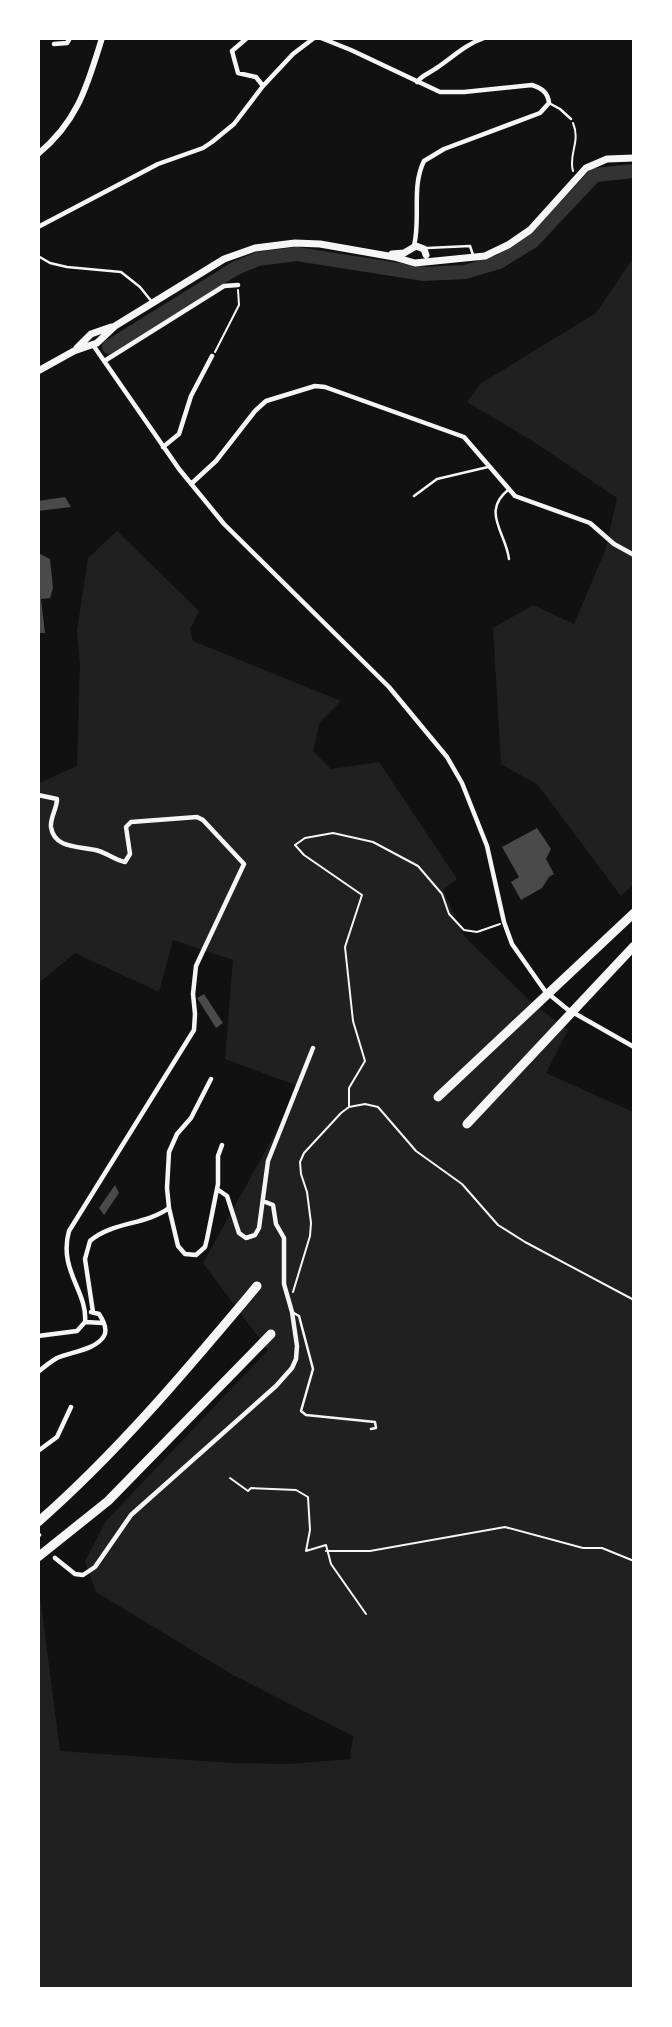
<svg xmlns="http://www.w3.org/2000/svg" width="672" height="2027" font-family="'IBM Plex Serif',serif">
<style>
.green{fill:#202020}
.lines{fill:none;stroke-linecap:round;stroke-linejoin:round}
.river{stroke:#333;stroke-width:14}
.building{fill:#4a4a4a}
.path{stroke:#f5f5f5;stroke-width:2}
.service{stroke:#f5f5f5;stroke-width:2.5}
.minor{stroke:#f5f5f5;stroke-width:4.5}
.tertiary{stroke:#f5f5f5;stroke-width:6}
.secondary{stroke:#f5f5f5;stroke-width:7}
.motorway{stroke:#f5f5f5;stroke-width:9}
</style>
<rect width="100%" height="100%" fill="#111"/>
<path class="green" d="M 633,258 L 634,884 L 621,896 L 538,785 L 501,764 L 493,628 L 533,605 L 574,624 L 605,551 L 617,498 L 531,440 L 467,402 L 480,384 L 596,313 Z
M 117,531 L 199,611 L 190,629 L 193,641 L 341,701 L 320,722 L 313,751 L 331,769 L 379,762 L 457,879 L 443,890 L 464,936 L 530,1001 L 568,1030 L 546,1073 L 633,1112 L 633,1988 L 39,1988 L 38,1580 L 60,1751 L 232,1763 L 288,1764 L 350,1759 L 353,1736 L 233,1675 L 96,1592 L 85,1561 L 106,1521 L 268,1350 L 203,1263 L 301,1087 L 225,1059 L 233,960 L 173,940 L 159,992 L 75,953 L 39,983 L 39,783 L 77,766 L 80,664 L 77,631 L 88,558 Z"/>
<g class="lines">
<path class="river" d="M 109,347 L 236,268 L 258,259 L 297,254 L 424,274 L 465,272 L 499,262 L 533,241 L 595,175 L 634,171"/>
</g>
<path class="building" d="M 65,497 L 71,507 L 38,511 L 38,501 Z
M 38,553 L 50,559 L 53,588 L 50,598 L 41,599 L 45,633 L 38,633 Z
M 537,828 L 551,849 L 546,859 L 554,874 L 549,877 L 542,888 L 521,900 L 511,882 L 519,877 L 502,847 Z
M 204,994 L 223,1023 L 216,1028 L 197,998 Z
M 115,1185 L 119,1193 L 104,1215 L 99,1208 Z"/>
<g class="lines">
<path class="path" d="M 573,123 C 581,142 568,154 573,171
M 215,352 L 239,305 L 238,290
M 349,1106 L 349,1088 L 365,1061 L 353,1021 L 345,947 L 362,895 L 304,855 L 295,845 L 305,838 L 333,833 L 373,842 L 418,866 L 442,894 L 449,914 L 464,930 L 477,932 L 500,924
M 293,1292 L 310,1236 L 311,1223 L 307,1192 L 301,1174 L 300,1162 L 304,1153 L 341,1113 L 349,1107 L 365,1104 L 378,1107 L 416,1151 L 462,1184 L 498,1225 L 525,1242 L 634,1300
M 230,1478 L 248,1491 L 251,1488 L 296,1490 L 308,1497 L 310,1530 L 306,1551 L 326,1545 L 331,1564 L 366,1614
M 326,1551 L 370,1551 L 505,1527 L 583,1548 L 602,1548 L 634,1561"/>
<path class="service" d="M 549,103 L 560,109 L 571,119
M 427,248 L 470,246 L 473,255
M 38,256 L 50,263 L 67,267 L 121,272 L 140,287 L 152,302
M 508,490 C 481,512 506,533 509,559
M 414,496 L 437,479 L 488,467
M 292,1312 L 299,1316 L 313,1369 L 301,1411 L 306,1415 L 375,1422 L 376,1428 L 371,1429"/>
<path class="minor" d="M 247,38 L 232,51 L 238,73 L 256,77 L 263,86
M 321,38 L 351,50 L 440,92 L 464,92 L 532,85 C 541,88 548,92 549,103 L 540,113 L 444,149 L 424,161 C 411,187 421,218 414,246
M 54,44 L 67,43 L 70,38
M 417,82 C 422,75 428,74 435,69 C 452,58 464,45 484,38
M 38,227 L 158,164 L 203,148 L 212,142 L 234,124 L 263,86 L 293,54 L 314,38
M 93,345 L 179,469 L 224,524 L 389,687 L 447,757 L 462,783 L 487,846 L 504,922 L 512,944 L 545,991 L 567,1009 L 634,1047
M 106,360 L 224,286 L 238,285
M 163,447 L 179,434 L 191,396 L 212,356
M 191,484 L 216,461 L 255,411 L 266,401 L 315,386 L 325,387 L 464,437 L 515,496 L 590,523 L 614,544 L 634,555
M 38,795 L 57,799 C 57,809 50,817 51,827 C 54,850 83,846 99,851 C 108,854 115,860 125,862 L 130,854 L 126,827 L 131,822 L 197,817 L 203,820 L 244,864 L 196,966 L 193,994 L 195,1014 L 194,1030 L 69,1231 C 58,1270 88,1292 85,1322 L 77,1331 L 38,1336
M 211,1079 L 191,1118 L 177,1134 L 169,1152 L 167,1188 L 169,1208 L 178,1246 L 185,1254 L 196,1255 L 205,1247 L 207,1239 L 218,1184 L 218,1156 L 222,1145
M 217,1189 L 227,1196 L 239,1233 L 246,1238 L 255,1235 L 259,1228 L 268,1161 L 313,1048
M 93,1312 L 85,1259 L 90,1241 C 111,1222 146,1225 169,1208
M 85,1322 L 103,1323
M 38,1372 C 44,1367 50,1362 57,1358 C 70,1352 96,1350 104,1336 C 108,1329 103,1320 99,1314 L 91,1312
M 38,1451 L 57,1437 L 71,1407
M 38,1534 L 39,1535
M 55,1558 L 75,1574 L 83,1575 L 95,1567 L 131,1515 L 276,1386 L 292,1368 L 296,1359 L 297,1346 L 292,1312 L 284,1284 L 284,1238 L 276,1224 L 273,1205 L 263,1201"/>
<path class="tertiary" d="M 38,154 C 78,121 87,86 102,38"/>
<path class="secondary" d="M 392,254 L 404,253 L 416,246 L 424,249 L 426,255
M 77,348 L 91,334 L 111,327
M 38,371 L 74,351 L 97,343 L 115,326 L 224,259 L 255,248 L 295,243 L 320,244 L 394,257 L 415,263 L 485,256 L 508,245 L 530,230 L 586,168 L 607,159 L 634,158"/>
<path class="motorway" d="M 438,1097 L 634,913
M 467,1124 L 634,946
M 38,1522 C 119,1451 188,1368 257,1286
M 38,1557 L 108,1501 L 271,1334"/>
</g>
<rect width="672" height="2027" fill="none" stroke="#ffffff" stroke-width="80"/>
</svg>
